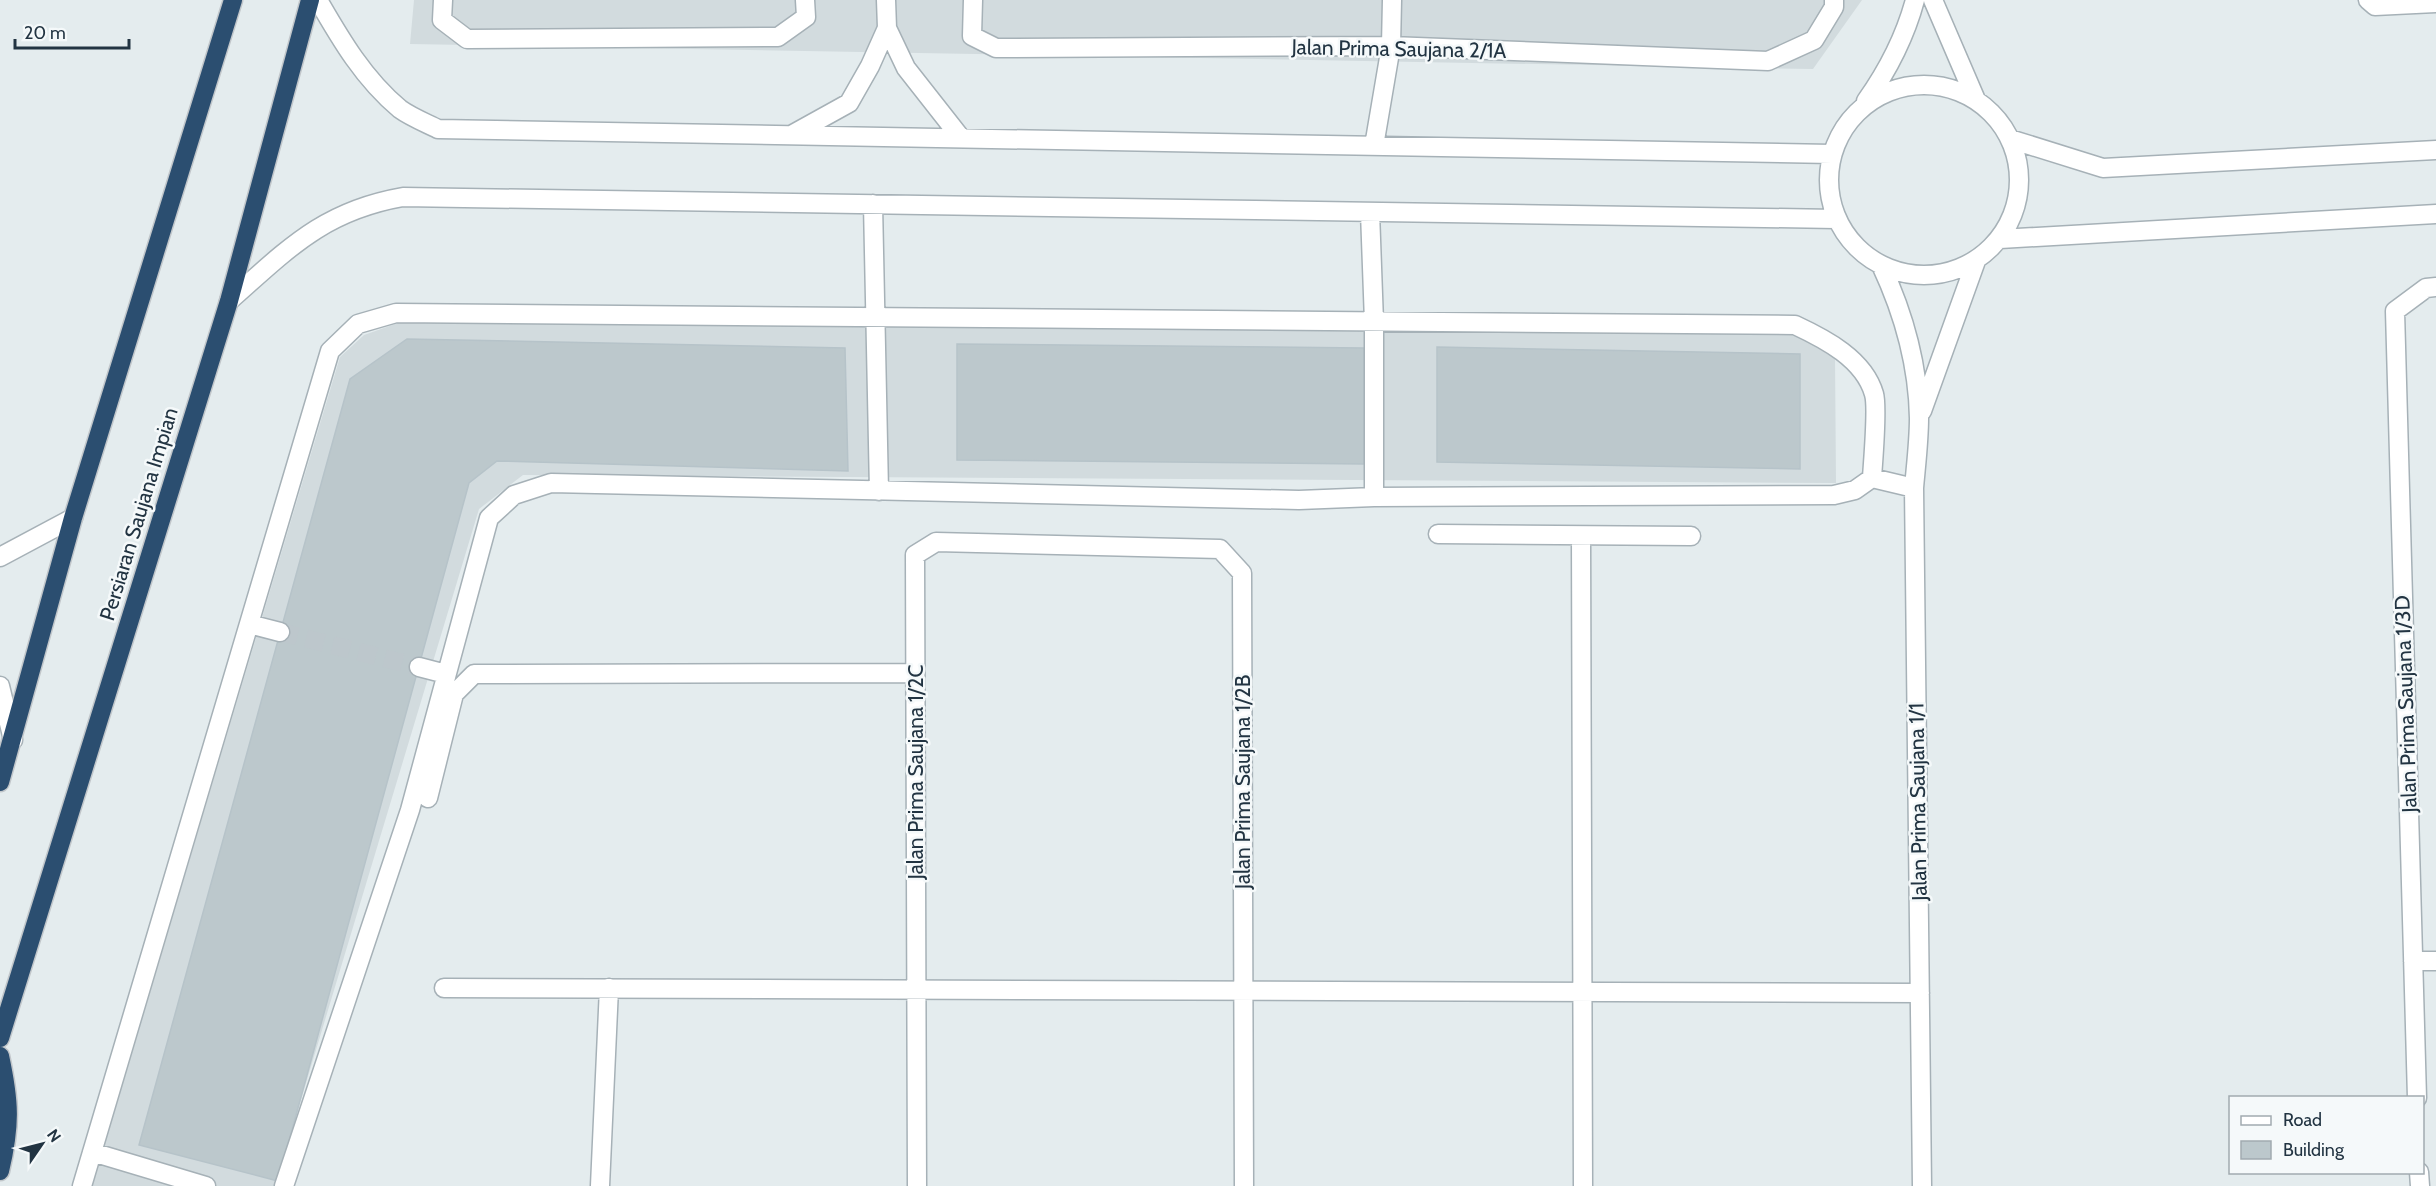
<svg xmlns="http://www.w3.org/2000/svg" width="2436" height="1186" font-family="Cabin,sans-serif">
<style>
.built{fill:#d2dbde}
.building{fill:#bcc8cc;stroke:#b6c3c9;stroke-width:1.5}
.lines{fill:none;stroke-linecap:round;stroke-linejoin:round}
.minor-tunnel{stroke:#bdc7cc;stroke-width:18;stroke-dasharray:18 9;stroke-linecap:butt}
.minor-casing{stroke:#a6b1b7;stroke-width:21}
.highway-casing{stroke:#c1c6ca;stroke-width:21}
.minor{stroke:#fff;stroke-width:18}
.highway{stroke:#2b4e70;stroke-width:18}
.labels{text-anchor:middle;stroke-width:5;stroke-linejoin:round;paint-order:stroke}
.street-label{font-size:21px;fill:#223442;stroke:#f5f9fa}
</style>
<rect width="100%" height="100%" fill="#e4ecee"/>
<path class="built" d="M 414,0 L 1862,0 L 1813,69 L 410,44 Z
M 401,322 L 1792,333 L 1835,357 L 1836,483 L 523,475 L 479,509 L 275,1186 L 92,1186 L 340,357 L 364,335 Z"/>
<path class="building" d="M 407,339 L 845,348 L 848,471 L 497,461 L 469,483 L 278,1181 L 139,1145 L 350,379 Z
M 957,344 L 1364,348 L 1364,464 L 957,460 Z
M 1437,347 L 1800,354 L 1800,469 L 1437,462 Z"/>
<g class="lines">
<path class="minor-tunnel" d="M 280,632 L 419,667"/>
<g class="minor-casing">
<path id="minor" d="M 318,0 C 341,40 364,79 400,109 C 411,117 426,123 438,129 L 1832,154
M 443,0 L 442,20 L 467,39 L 778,37 L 806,17 L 805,0
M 886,0 L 887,28 L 906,68 L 961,138
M 973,0 L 972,36 L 996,48 L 1391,46 L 1768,61 L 1814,40 L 1834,7 L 1834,0
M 1933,0 L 1976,100
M 2368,0 L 2375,6 L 2436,3
M1829 180a95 95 0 1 1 190 0a95 95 0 1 1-190 0Z
M 1866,101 C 1888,70 1905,37 1915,0
M 793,134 L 849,103 L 870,66 L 887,28
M 2010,139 L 2103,168 L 2436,150
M 1374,146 L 1391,46 L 1392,0
M 873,204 L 879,491
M 1370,212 L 1374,322 L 1374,497
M 2000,239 L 2436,214
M 1881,265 C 1904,314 1918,363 1919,418 C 1919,441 1916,465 1914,488 L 1922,1186
M 229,301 C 288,249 323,211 403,197 L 1836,219
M 1922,411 L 1976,261
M 1438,534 L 1691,536
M 1581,536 L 1583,1186
M 0,557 L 73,518
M 249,624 L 280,632
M 419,667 L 446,674
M 0,686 L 13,740
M 428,798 L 454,694 L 474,674 L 915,673
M 2413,961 L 2436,961
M 444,988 L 1920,993
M 2417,1098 L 2395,311 L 2426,288 L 2436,287
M 92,1152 L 206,1186
M 2419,1172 L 2420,1186
M 82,1186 L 330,351 L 358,324 L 396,313 L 1795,325 C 1825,339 1864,359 1874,394 C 1878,407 1873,461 1872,478
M 284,1186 L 410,810 L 489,518 L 514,495 L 551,483 L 1299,500 L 1374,497 L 1834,495 L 1855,490 L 1872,478 L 1914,488
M 600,1186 L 609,988
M 917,1186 L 915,555 L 936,542 L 1220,549 L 1242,573 L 1244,1186"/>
</g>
<g class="highway-casing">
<path id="highway" d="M 0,782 L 73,518 L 233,0
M 0,1038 L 229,301 L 310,0
M 0,1056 C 10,1102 11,1125 0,1171"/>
</g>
<use href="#minor" class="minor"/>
<use href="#highway" class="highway"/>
</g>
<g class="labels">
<g class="street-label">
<text transform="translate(1399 49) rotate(1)" y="7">Jalan Prima Saujana 2/1A</text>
<text transform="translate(139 514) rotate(-73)" y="7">Persiaran Saujana Impian</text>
<text transform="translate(2406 704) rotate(-92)" y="7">Jalan Prima Saujana 1/3D</text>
<text transform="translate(916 772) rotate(-90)" y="7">Jalan Prima Saujana 1/2C</text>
<text transform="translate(1243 782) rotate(-90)" y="7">Jalan Prima Saujana 1/2B</text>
<text transform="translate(1918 802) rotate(-91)" y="7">Jalan Prima Saujana 1/1</text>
</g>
</g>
<rect x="2229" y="1096" width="195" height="78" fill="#f5f9fa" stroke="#a1aab0" stroke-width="1.5"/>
<rect x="2241" y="1116" width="30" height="9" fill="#ffffff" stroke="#a1aab0" stroke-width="1.5"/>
<text x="2283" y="1126" font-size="18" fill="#223442">Road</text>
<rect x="2241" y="1141" width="30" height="18" fill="#bcc8cc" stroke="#a1aab0" stroke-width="1.5"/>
<text x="2283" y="1156" font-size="18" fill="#223442">Building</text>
<g transform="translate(42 1144) rotate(55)" stroke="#f5f9fa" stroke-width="4.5" paint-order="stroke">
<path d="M0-4.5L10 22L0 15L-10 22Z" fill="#223442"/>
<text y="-9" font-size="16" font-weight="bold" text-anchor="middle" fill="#223442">N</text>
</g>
<path d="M15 39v9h114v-9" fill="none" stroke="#223442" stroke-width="3"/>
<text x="24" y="39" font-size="18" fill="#223442" stroke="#f5f9fa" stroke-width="4.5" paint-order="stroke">20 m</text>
</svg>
